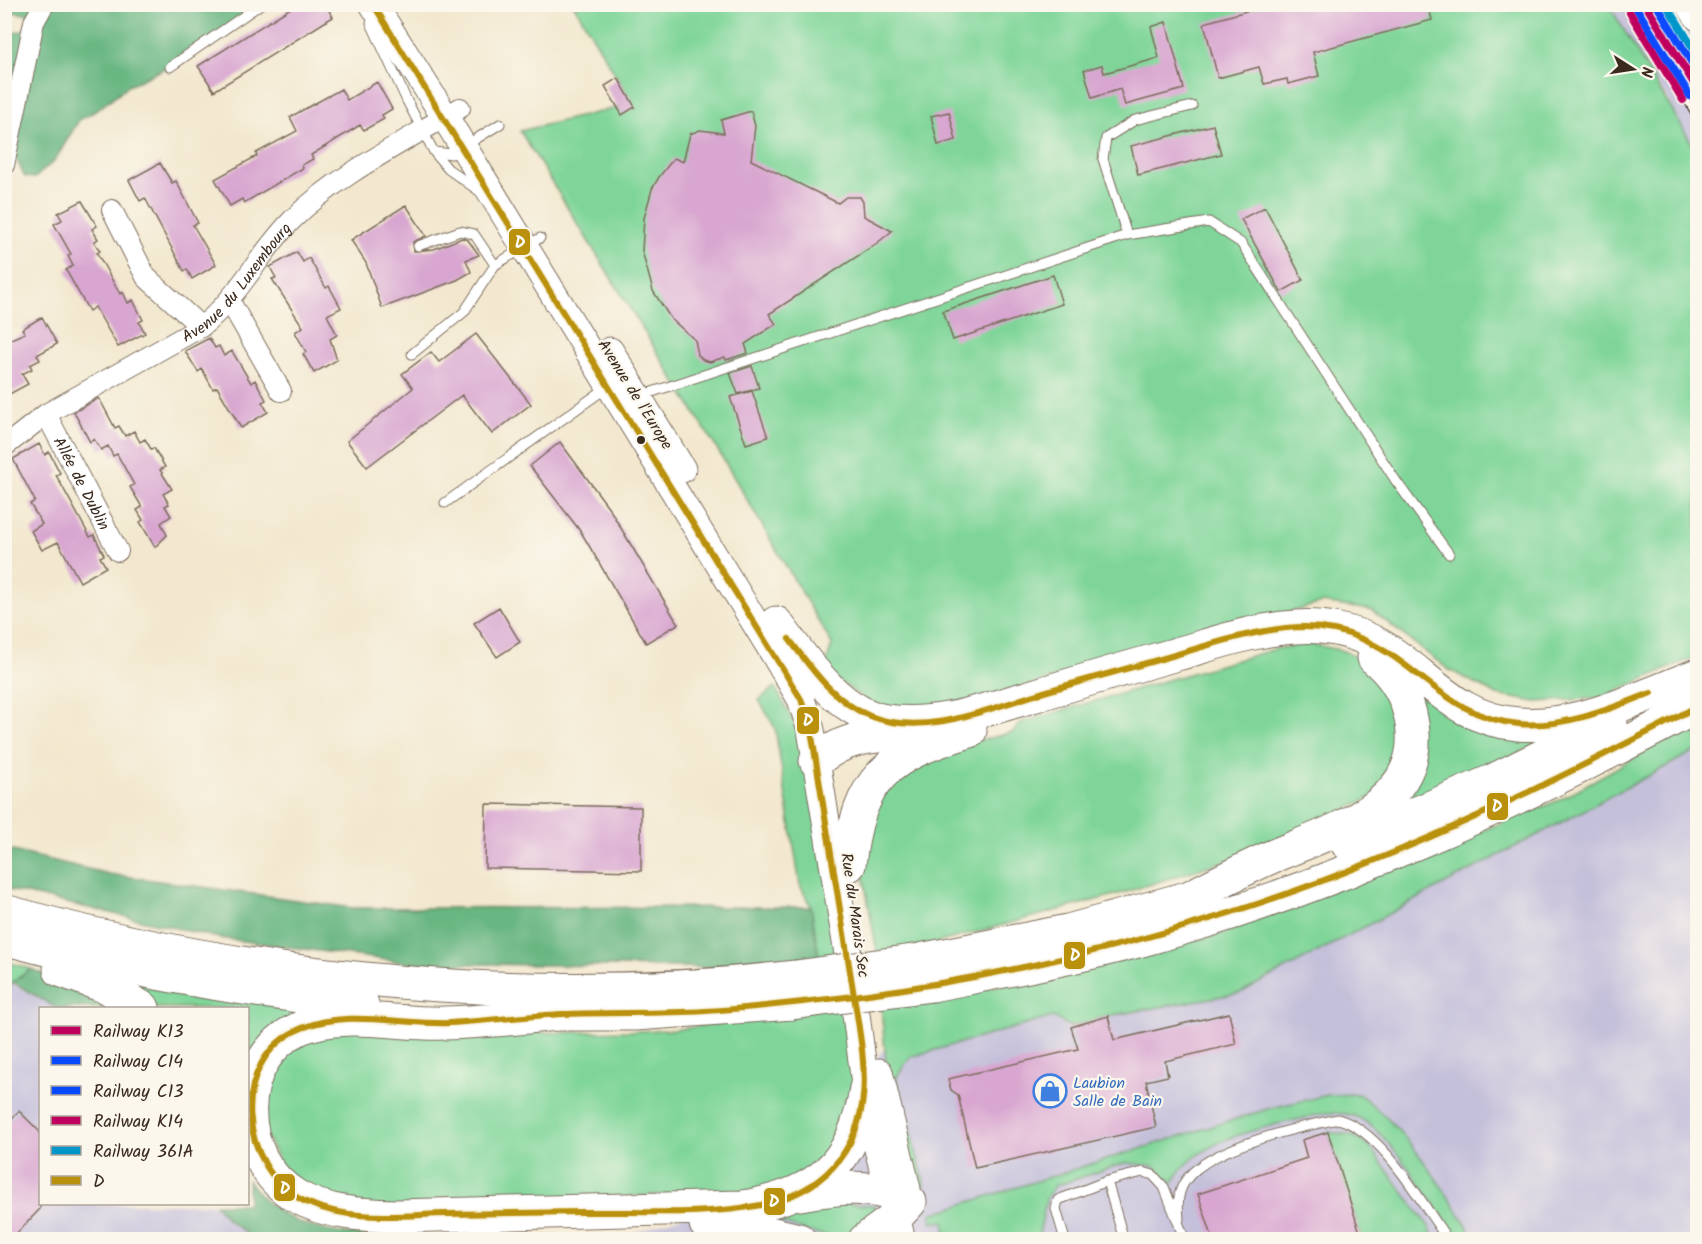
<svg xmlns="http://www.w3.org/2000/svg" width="1702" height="1244" font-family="Kalam,sans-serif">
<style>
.industrial{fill:#c5c0da}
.green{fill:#7fd599;stroke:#5d805c;stroke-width:1.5}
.forest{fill:#67b681;stroke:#517050;stroke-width:1.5}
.building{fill:#d8a6d0}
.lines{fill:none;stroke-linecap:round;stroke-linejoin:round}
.lane-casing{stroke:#7b6c5c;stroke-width:11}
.street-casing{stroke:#7b6c5c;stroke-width:22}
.secondary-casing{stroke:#7b6c5c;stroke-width:29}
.highway-casing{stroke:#7b6c5c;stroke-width:35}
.lane{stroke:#fff;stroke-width:9}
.street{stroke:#fff;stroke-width:20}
.secondary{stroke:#fff;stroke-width:27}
.highway{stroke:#fff;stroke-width:33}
.rail-casing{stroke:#3b2a1e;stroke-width:7}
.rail{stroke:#fbf7ec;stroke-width:4.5;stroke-dasharray:14;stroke-linecap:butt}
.highway-bridge-casing{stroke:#7b6c5c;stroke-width:35;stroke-linecap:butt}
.highway-bridge{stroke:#fff;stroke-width:33}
.bus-1-casing{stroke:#fbf7ec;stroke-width:10}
.bus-1{stroke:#ba910d;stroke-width:6}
.rail-1-casing{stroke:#fbf7ec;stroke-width:12}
.rail-2-casing{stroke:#fbf7ec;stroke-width:12}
.rail-3-casing{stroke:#fbf7ec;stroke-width:12}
.rail-4-casing{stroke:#fbf7ec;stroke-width:12}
.rail-5-casing{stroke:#fbf7ec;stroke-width:12}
.rail-1{stroke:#bf005f;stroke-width:8}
.rail-2{stroke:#0749ff;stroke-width:8}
.rail-3{stroke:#0749ff;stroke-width:8}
.rail-4{stroke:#bf005f;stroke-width:8}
.rail-5{stroke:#0096ca;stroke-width:8}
.bus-dot{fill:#3b2a1e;stroke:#fbf7ec;stroke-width:2}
.labels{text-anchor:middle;stroke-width:4.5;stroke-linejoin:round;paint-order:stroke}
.street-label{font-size:16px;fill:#3b2a1e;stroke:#fbf7ec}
.shop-label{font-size:16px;fill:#366cbe;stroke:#fbf7ec;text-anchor:start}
.line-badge{stroke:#fbf7ec;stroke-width:2}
.badge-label{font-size:16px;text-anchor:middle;font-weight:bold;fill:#fff}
</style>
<rect width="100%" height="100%" fill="#fbf7ec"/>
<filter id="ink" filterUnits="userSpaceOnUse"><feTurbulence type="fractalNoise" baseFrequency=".0167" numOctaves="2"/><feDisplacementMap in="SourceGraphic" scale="12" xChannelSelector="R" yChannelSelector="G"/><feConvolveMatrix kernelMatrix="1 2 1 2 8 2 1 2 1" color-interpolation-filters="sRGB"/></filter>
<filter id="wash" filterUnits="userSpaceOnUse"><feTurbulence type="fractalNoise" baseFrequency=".008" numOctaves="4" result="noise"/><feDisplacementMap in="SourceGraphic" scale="24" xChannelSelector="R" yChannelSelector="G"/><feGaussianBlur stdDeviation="1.35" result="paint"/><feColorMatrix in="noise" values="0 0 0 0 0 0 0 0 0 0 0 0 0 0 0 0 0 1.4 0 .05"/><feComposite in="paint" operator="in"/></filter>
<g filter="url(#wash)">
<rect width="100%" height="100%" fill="#f3e8cf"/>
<path class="industrial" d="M 1609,5 L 1672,5 L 1697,47 L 1697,162 L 1668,100 Z
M 1697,741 L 1697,1239 L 612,1240 L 755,1192 L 900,1032 L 1237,964 Z
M 5,979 L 56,1008 L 40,1008 L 40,1204 L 243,1204 L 268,1240 L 5,1240 Z"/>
<path class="green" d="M 574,5 L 1609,5 L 1697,152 L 1697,656 L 1600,698 L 1536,702 L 1497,695 L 1448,669 L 1371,610 L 1322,603 L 958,705 L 887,714 L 824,671 L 832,644 L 719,452 L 520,131 L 633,104 Z
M 1305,644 C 1384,653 1379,674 1406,740 L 1373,797 L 1250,853 L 1126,892 L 932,944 L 877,953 L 862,868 L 867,817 L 892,777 L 952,744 L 987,739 L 1013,732 L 1022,722 L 1275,649 Z
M 775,687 L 802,737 L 841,957 L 819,958 L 811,907 L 800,885 L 775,728 L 759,700 Z
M 1414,695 L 1552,738 L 1393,808 Z
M 1697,723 L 1697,750 L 1240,993 L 1108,1016 L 1071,1027 L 1053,1017 L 910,1057 L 896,1078 L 925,1185 L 912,1183 L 889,1094 L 881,1007 L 1075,972 L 1227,932 L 1557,801 Z
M 5,961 L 31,969 L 13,982 L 5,993 Z
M 132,980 L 309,1012 L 248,1072 L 248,1008 L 153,1008 Z
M 850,1004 L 859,1072 L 839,1140 L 787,1189 L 373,1208 L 291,1186 L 255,1112 L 284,1048 L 346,1027 L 543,1033 L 673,1030 Z
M 1359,1094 C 1406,1129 1437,1179 1468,1227 L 1470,1239 L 1454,1239 L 1448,1223 C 1427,1196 1389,1134 1361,1119 C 1350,1113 1337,1113 1325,1113 C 1276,1126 1198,1134 1173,1183 L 1154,1166 L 1125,1163 L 1055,1186 L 1047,1197 L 1038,1239 L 954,1239 L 953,1234 L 946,1235 L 944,1221 L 932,1223 L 931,1214 L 1271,1108 L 1328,1095 Z
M 1328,1132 L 1351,1135 L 1369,1146 L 1430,1228 L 1433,1239 L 1362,1239 Z
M 822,1203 L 875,1205 L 875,1213 C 868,1219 861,1228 853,1233 C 835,1244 793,1226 773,1220 L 773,1214 Z
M 712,1236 L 755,1239 L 447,1238 Z"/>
<path class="forest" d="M 5,5 L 261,5 L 181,60 L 128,86 L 97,110 L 79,120 L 55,160 L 35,178 L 25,177 L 5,136 L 5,33 L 22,31 L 34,22 L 27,14 L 5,12 Z
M 5,849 L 109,874 L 353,908 L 811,907 L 819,958 L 740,968 L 410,963 L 219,938 L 5,889 Z
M 31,969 L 62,981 L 111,1008 L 56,1008 L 13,982 Z
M 248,1180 C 285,1236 347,1235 407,1237 C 419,1237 437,1235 447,1239 L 254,1239 L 228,1220 L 215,1204 L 248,1204 Z"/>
<g id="blocks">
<path class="building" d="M 297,4 L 325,4 L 333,17 L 214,91 L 198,66 Z
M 1271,4 L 1428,4 L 1432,20 L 1313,52 L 1319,76 L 1288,84 L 1287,79 L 1264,84 L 1259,67 L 1218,78 L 1204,23 Z
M 1166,22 L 1184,89 L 1125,105 L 1120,89 L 1092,98 L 1084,70 L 1102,65 L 1104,73 L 1159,58 L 1151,27 Z
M 618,78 L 635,107 L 622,115 L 605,86 Z
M 377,82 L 392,109 L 382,115 L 384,119 L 364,130 L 360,125 L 311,155 L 313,159 L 302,165 L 303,168 L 244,203 L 242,199 L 230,206 L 215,179 L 257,156 L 256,153 L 297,131 L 290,117 L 341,89 L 347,100 Z
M 751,111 L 755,126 L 751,160 L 838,203 L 846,197 L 860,197 L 863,202 L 864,216 L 892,231 L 876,244 L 769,314 L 776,324 L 745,344 L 748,353 L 726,360 L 725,357 L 710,362 L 703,360 L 698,355 L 695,340 L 671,319 L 653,291 L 642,251 L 644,218 L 652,189 L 659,177 L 674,158 L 683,162 L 690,134 L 700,130 L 724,133 L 721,120 Z
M 949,112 L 956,140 L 938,145 L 931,116 Z
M 1213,125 L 1221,154 L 1138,175 L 1131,146 Z
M 160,163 L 172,183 L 176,181 L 198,223 L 193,225 L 216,265 L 192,279 L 187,269 L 184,271 L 145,198 L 140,201 L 129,180 Z
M 82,201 L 97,226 L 92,229 L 98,239 L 94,242 L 100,251 L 97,253 L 120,294 L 123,292 L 128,303 L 133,300 L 143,320 L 139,322 L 145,333 L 118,347 L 95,307 L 89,311 L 66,270 L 73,266 L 68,256 L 71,254 L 54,224 L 62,220 L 58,213 Z
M 406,205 L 426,236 L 413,242 L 414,251 L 434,249 L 462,238 L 468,240 L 479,255 L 466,260 L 471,272 L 457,280 L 382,308 L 366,263 L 351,240 Z
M 1265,207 L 1303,280 L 1281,292 L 1241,219 Z
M 297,252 L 303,262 L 309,258 L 326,288 L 329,286 L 341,308 L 327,315 L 337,335 L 330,339 L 337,360 L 314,373 L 303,354 L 306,352 L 295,332 L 303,327 L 272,279 L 276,278 L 270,267 Z
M 1053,275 L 1062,304 L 953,340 L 943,311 Z
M 42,317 L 57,344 L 37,355 L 40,360 L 30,365 L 32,369 L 22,374 L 28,384 L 4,397 L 4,342 L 25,333 L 22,329 Z
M 476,334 L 531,404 L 492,434 L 462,395 L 367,467 L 347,441 L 413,388 L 402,374 L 431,352 L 439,362 Z
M 209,338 L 215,348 L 219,346 L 224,356 L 232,351 L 251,383 L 255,380 L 266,400 L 262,402 L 268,412 L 241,428 L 217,387 L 213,389 L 202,369 L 198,372 L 185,351 Z
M 752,366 L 759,388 L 738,394 L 730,373 Z
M 752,391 L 768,437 L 746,444 L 730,397 Z
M 99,398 L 115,428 L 119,426 L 125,436 L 134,431 L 140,442 L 145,439 L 151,449 L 154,448 L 165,467 L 160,470 L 172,489 L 163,494 L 169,504 L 165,506 L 171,516 L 161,523 L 167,535 L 155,547 L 140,522 L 143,520 L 137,510 L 142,507 L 130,487 L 134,485 L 117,454 L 113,456 L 108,446 L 101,450 L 94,439 L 90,442 L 74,412 Z
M 560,442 L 609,508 L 678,624 L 646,643 L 581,532 L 530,466 Z
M 39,444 L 45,455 L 49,452 L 60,473 L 56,475 L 90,537 L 94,535 L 104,555 L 100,557 L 106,567 L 80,582 L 58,542 L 42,550 L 31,531 L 42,524 L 30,504 L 35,501 L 13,459 Z
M 499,607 L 520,642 L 497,657 L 474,623 Z
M 486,804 L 641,807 L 641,871 L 485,868 Z
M 1229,1013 L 1236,1044 L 1165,1061 L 1168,1076 L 1146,1081 L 1156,1127 L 975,1168 L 958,1095 L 951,1090 L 948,1079 L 1078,1049 L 1071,1027 L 1108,1016 L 1114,1040 Z
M 19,1111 L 40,1132 L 40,1209 L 13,1237 L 4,1228 L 4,1126 Z
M 1328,1132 L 1362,1239 L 1213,1239 L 1198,1194 L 1307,1158 L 1302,1140 Z"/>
</g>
</g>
<g filter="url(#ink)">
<use href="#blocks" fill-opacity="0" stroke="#7b6c5c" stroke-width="1.5"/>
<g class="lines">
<g class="lane-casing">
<path id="lane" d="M 371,23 L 407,101 L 434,152 L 452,154 L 500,124
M 170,67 L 261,4
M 434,152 L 448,169 L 482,193
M 1127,235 L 1103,159 L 1106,138 L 1135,120 L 1192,106
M 418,246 L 460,231 L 474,234 L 495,265 L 540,238
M 412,354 L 464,312 L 495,265
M 640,396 L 1127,235 L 1209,222 L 1241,243 L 1396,481 L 1449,554
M 445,503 L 609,386
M 1107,1181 L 1124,1240
M 1179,1219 C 1178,1206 1177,1195 1184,1183 C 1204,1148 1299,1127 1338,1119 C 1381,1130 1419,1199 1444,1234 L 1444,1240
M 1065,1240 L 1056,1209 L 1058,1200 L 1107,1181 L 1143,1172 L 1153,1175 L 1164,1187 L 1185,1240"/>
</g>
<g class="street-casing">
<g id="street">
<path d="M 4,165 L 34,22 L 44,4"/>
<path d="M 112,210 L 146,277 L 201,327"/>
<path d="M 229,300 L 281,391"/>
<path id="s1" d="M 46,414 L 118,551"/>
<path id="s2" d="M 4,447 L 46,414 L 201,327 C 239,297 259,253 293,219 C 337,175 406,141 460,108"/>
</g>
</g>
<g class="secondary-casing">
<path id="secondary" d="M 373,4 L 432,96 L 770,647 L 801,699 L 811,730 L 849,960 L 869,1115 L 902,1240
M 1689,4 L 1698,17
M 610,351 L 682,469
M 879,1072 L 907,1189"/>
</g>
<g class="highway-casing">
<path id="highway" d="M 776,623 C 804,659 838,714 887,721 C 935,728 981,711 1026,698 C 1076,683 1127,668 1177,654 C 1216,643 1255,629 1296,627 C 1324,625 1354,631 1379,645 C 1428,673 1453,719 1518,724 C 1578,729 1642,696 1698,675
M 816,761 C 846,737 867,737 904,733
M 1347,843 L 1492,781 L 1611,722
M 849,865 C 858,777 888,755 970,731
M 1184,900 C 1213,885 1242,870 1271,857 C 1329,832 1425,806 1412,724 C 1408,697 1395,675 1374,658
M 4,911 C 256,982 536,1007 796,977
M 4,938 C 122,970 241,990 362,1004
M 920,960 L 1068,931 L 1205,893
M 60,970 L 104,986 L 143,1008
M 932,985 C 1003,971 1075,958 1145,939 C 1339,886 1521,800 1698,706
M 536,1014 L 635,1014 L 792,1003
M 558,1014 C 520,1018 483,1022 445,1023 C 401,1025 341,1010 300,1028 C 232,1059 235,1160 296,1196 C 326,1214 364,1215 397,1216 L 742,1207 C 816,1196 855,1165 866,1088
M 800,1194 C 839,1187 874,1183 910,1202 L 896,1217 L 865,1240
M 706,1224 L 748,1228 L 799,1240"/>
</g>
<use href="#lane" class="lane"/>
<use href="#street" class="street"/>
<use href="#secondary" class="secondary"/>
<use href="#highway" class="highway"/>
<g class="rail-casing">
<path id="rail" d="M 1629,4 L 1698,120"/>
</g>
<use href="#rail" class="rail"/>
<g class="highway-bridge-casing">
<path id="highway-bridge" d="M 796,977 L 920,960
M 792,1003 L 932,985"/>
</g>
<use href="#highway-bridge" class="highway-bridge"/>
<g class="bus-1-casing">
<path id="bus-1" d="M 373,4 L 801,699 L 811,730 L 854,996
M 789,639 C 811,668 835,703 870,716 C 926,738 990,708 1044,692 C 1091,678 1138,666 1185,652 C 1218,642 1251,632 1286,628 C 1400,616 1424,716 1519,724 C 1564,728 1610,709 1651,693
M 854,996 C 863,1055 878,1117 833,1167 C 814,1188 789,1199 761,1205 C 703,1216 641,1211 582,1212 C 537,1213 492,1213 447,1214 C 401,1215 349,1222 306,1202 C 238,1171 227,1058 302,1028 C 348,1009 402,1025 451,1023 C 488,1021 525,1016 563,1014 C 610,1012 658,1014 705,1011 C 755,1008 805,1002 854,996 Z
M 854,996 C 992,978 1128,947 1260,903 C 1412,852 1556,781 1698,706"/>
</g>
<use href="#bus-1" class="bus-1"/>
<g class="rail-1-casing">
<path id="rail-1" d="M 1645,4 L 1698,90"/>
</g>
<g class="rail-2-casing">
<path id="rail-2" d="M 1637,9 L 1690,96"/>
</g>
<g class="rail-3-casing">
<path id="rail-3" d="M 1656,4 L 1698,73"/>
</g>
<g class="rail-4-casing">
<path id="rail-4" d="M 1630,13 L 1683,100"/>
</g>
<g class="rail-5-casing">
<path id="rail-5" d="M 1666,4 L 1698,56"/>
</g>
<use href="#rail-1" class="rail-1"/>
<use href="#rail-2" class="rail-2"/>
<use href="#rail-3" class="rail-3"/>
<use href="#rail-4" class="rail-4"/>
<use href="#rail-5" class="rail-5"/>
</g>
</g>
<defs>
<g id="shop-ring" transform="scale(1.725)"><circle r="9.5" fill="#fbf7ec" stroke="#3f7fe0" stroke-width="1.5"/><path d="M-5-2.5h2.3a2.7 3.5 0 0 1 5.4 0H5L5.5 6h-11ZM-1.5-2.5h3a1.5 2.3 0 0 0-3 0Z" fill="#3f7fe0"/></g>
</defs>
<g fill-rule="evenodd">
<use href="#shop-ring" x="1050" y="1091"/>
</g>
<circle class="bus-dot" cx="641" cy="440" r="5"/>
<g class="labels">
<g class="street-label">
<text dy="6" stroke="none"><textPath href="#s2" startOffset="288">Avenue du Luxembourg</textPath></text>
<text transform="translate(636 394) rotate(58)" y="6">Avenue de l'Europe</text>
<text dy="6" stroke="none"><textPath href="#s1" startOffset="78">Allée de Dublin</textPath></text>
<text transform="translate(856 915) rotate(82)" y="6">Rue du Marais Sec</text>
</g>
<g class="shop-label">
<text x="1073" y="1088">Laubion<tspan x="1073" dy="18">Salle de Bain</tspan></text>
</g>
</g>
<g class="line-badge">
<rect x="508" y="228" width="23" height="28" rx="6" fill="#ba910d"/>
<rect x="796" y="706" width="24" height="29" rx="6" fill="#ba910d"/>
<rect x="1486" y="792" width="23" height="29" rx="6" fill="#ba910d"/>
<rect x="1063" y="941" width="23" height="29" rx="6" fill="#ba910d"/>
<rect x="273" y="1173" width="23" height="29" rx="6" fill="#ba910d"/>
<rect x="763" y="1187" width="23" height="29" rx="6" fill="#ba910d"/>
</g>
<g class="badge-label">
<text x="520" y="248">D</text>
<text x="808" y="726">D</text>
<text x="1497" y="812">D</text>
<text x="1075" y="961">D</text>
<text x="285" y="1194">D</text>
<text x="774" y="1207">D</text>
</g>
<rect width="1702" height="1244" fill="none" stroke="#fbf7ec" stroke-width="24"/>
<rect x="39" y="1007" width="210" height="198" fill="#fbf7ec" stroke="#aea59a" stroke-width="1.5"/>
<rect x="51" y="1026" width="30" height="9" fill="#bf005f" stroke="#aea59a" stroke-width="1.5"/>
<text x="93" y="1037" font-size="18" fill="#3b2a1e">Railway K13</text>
<rect x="51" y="1056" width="30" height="9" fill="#0749ff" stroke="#aea59a" stroke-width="1.5"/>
<text x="93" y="1067" font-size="18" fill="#3b2a1e">Railway C14</text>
<rect x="51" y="1086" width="30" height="9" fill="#0749ff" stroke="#aea59a" stroke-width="1.5"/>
<text x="93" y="1097" font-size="18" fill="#3b2a1e">Railway C13</text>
<rect x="51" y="1116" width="30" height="9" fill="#bf005f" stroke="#aea59a" stroke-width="1.5"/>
<text x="93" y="1127" font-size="18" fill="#3b2a1e">Railway K14</text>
<rect x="51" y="1146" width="30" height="9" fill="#0096ca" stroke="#aea59a" stroke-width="1.5"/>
<text x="93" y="1157" font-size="18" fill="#3b2a1e">Railway 361A</text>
<rect x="51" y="1176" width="30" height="9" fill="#ba910d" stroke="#aea59a" stroke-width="1.5"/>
<text x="93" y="1187" font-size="18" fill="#3b2a1e">D</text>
<g transform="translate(1633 69) rotate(102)" stroke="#fbf7ec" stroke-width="4.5" paint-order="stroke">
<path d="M0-4.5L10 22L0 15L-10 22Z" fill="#3b2a1e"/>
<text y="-9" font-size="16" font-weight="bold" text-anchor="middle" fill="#3b2a1e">N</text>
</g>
</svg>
